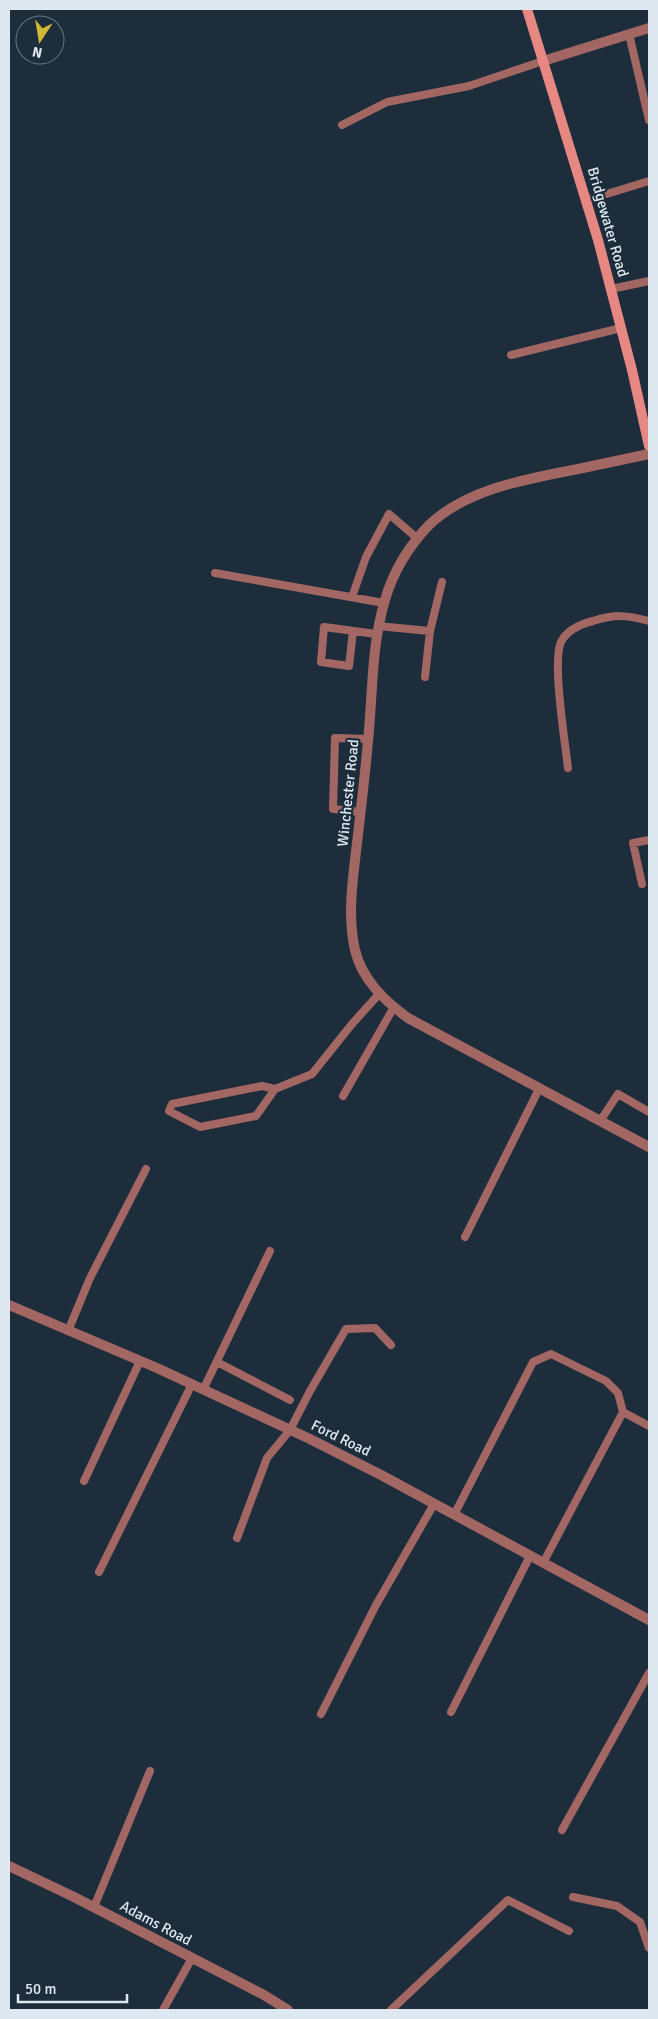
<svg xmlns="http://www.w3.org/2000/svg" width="658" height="2019" font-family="Signika,sans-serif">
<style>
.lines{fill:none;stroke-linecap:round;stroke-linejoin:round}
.service{stroke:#a36763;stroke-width:8}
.minor{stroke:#a36763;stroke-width:10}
.secondary{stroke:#e78782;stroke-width:10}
.labels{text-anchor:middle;stroke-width:4.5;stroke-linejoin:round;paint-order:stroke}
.street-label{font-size:15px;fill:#dee8f1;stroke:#1d2d3b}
</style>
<rect width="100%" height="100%" fill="#1d2d3b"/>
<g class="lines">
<path class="service" d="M 629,34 L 649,120
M 342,125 L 387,102 L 469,86 L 543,61
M 587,200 L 649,181
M 611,289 L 649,281
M 511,355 L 621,328
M 215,573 L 384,603
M 352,597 L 366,557 L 389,514 L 418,539
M 378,626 L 430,631 L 425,677
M 353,631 L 349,666 L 321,662 L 324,627 L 376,634
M 430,631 L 442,582
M 568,768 C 565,742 552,661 561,642 C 567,630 581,624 593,621 C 615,614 627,615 649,621
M 361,812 L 333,809 L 335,738 L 369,739
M 642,884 L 633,843 L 649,840
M 275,1089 L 256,1116 L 200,1127 L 169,1111 L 172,1104 L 262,1086 L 275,1089 L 312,1074 L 352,1024 L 379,994
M 343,1096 L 394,1007
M 600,1121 L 618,1094 L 649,1112
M 465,1237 L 539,1089
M 68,1331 L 90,1278 L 146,1169
M 217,1362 L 290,1400
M 203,1390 L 270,1251
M 84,1481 L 140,1361
M 454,1515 L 533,1362 L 551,1354 L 606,1381 L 618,1393 L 623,1412
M 237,1538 L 267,1458 L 290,1430 L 310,1391 L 346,1329 L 375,1328 L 391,1345
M 543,1563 L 623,1412 L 649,1426
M 99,1572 L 192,1384
M 451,1712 L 530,1556
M 321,1714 L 376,1605 L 434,1504
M 562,1830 L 649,1673
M 573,1897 L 617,1906 L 640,1922 L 649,1948
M 94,1907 L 150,1771
M 163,2010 L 192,1958
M 391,2010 L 508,1900 L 569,1931"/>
<path class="minor" d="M 543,61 L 649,28
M 649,454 C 626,459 602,464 578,469 C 528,479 468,488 429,525 C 409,546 393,572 385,600 C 371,647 373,693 368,741 C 365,775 361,809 357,843 C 353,878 347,916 355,950 C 362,980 385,1001 408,1018 L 649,1147
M 9,1305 L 157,1368 L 310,1439 L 383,1476 L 649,1620
M 9,1866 L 74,1897 L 264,1995 L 288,2010"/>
<path class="secondary" d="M 527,9 L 598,240 L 632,370 L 649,446"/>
</g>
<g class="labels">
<g class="street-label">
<text transform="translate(608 222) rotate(74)" y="5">Bridgewater Road</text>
<text transform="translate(348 793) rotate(-84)" y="5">Winchester Road</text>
<text transform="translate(341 1438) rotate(26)" y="5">Ford Road</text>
<text transform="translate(156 1923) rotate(28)" y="5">Adams Road</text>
</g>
</g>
<rect width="658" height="2019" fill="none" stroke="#dee8f1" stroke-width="20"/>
<g transform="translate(40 40) rotate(192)"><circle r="24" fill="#1d2d3b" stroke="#6a7884"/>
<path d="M0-4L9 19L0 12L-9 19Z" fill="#d1b736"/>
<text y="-8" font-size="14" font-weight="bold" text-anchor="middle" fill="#dee8f1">N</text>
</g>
<path d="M18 1994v8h109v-8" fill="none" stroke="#dee8f1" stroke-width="2.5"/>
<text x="25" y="1994" font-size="15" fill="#dee8f1" stroke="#1d2d3b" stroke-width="4" paint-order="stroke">50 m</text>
</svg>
